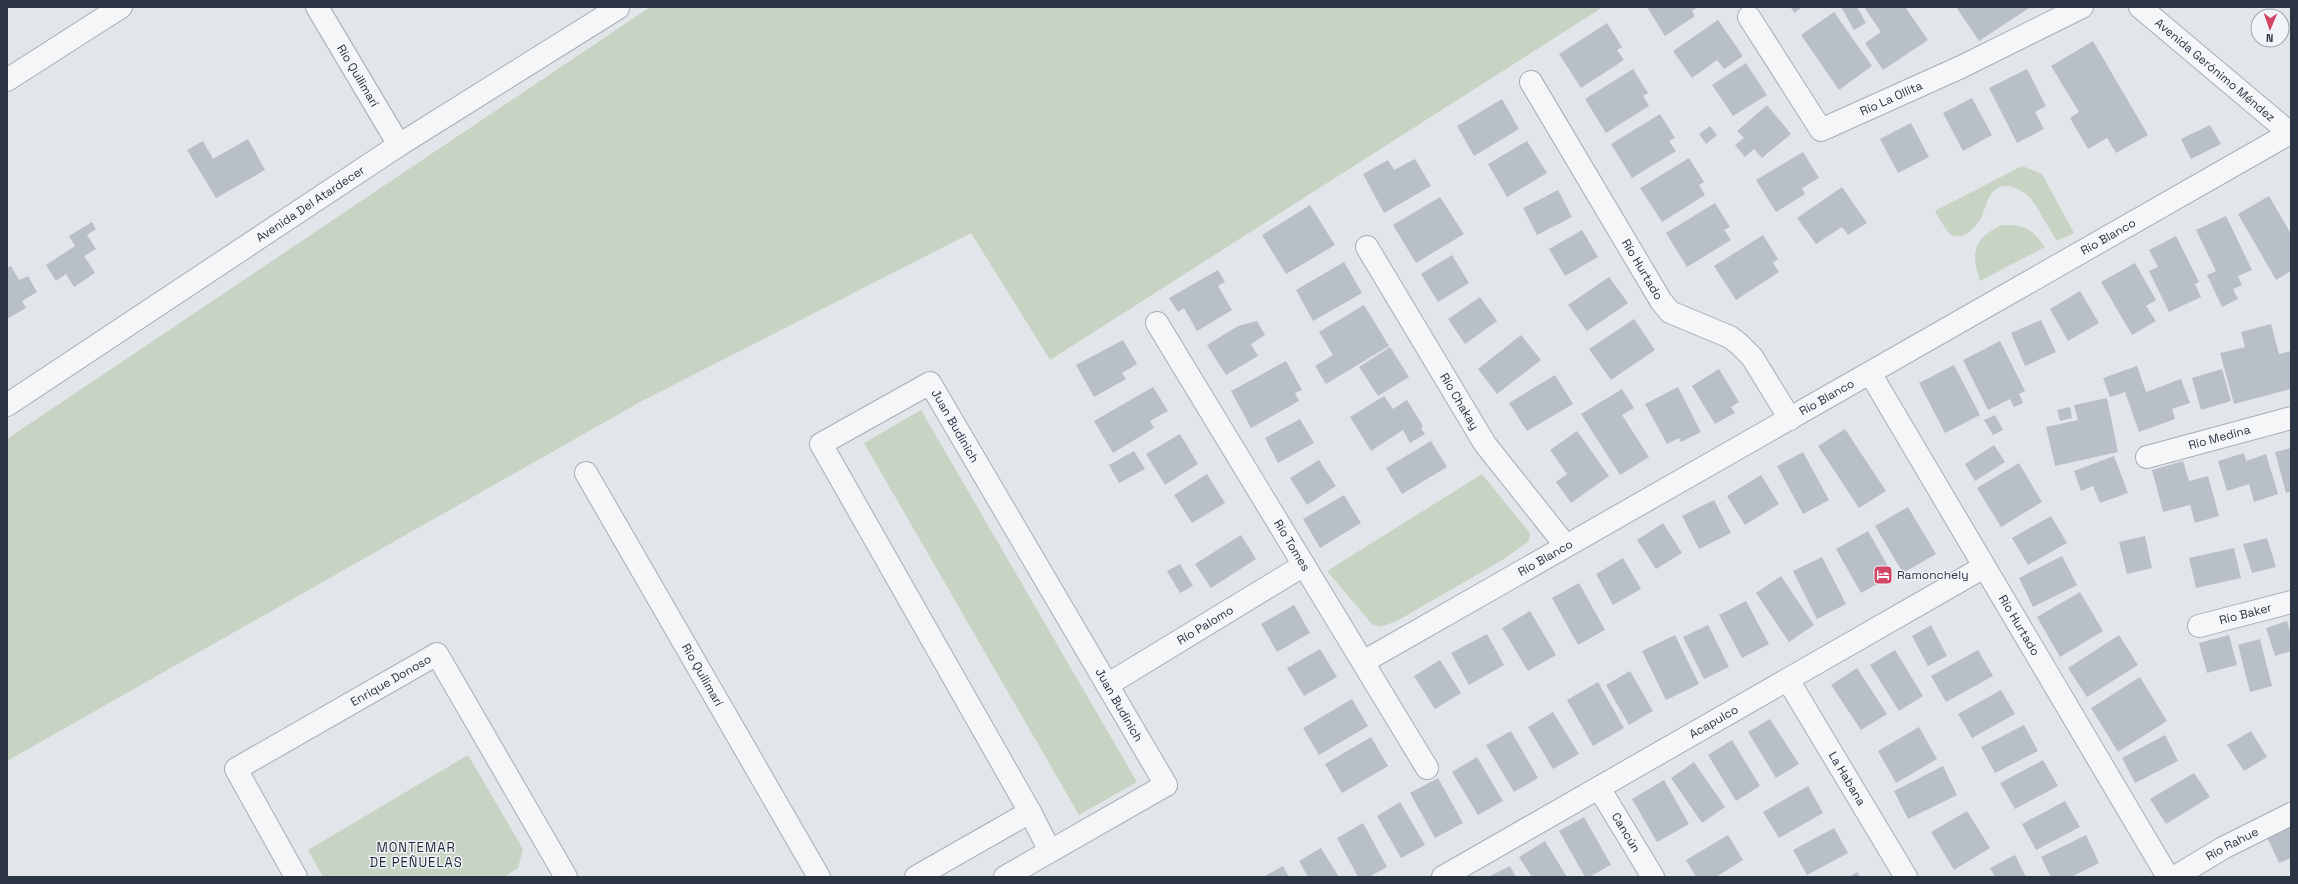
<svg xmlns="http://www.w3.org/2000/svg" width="2298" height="884" font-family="'Space Grotesk',sans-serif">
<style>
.green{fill:#c8d4c3}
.building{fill:#b9bfc8}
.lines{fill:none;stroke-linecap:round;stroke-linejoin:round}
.minor-casing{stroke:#a7adb5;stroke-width:24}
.minor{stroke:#f5f6f8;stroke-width:22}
.labels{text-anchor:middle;stroke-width:3;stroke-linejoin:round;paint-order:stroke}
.street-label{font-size:12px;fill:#2a3443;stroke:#f1f4f8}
.poi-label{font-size:12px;fill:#2a3443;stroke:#f1f4f8;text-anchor:start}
.neighbourhood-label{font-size:13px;letter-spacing:1px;fill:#1c2533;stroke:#f1f4f8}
</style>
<rect width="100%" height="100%" fill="#e2e6ea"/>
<path class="green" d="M 650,7 L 1603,7 L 1050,360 L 971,233 L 642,401 L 7,761 L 7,439 Z
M 2022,166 L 2042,174 L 2074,233 L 2057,241 C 2050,231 2035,201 2027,195 C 2018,188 2004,181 1994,191 C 1987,197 1985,210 1981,218 C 1975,229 1959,244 1948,232 C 1943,226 1939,217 1935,211 Z
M 2002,225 C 2026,225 2031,228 2045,247 L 1980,281 C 1970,252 1974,238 2002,225 Z
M 921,410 L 1137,782 L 1079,815 L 864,443 Z
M 1482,474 L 1530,533 L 1529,541 L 1504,559 L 1397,621 L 1380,627 L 1372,624 L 1327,571 Z
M 468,755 L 523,849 L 518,868 L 504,877 L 323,877 L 308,850 Z"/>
<path class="building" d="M 1647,7 L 1698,7 L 1692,11 L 1695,16 L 1665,36 Z
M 1790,7 L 1802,7 L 1795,13 Z
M 1841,7 L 1857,7 L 1866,23 L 1854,30 Z
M 1864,7 L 1905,7 L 1928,40 L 1883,70 L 1865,43 L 1881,32 Z
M 1956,7 L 2028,7 L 2029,8 L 1979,41 Z
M 1834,12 L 1872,66 L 1839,90 L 1801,35 Z
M 1718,20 L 1743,56 L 1724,69 L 1717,60 L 1692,78 L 1673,51 Z
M 1607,23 L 1622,47 L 1617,50 L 1624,60 L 1581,88 L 1559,54 Z
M 2093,41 L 2148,135 L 2116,153 L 2107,138 L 2088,149 L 2070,118 L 2079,112 L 2051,66 Z
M 1746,63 L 1767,95 L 1733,116 L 1712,85 Z
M 1633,69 L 1648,93 L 1643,96 L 1649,106 L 1606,133 L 1585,99 Z
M 2027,69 L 2046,106 L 2035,112 L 2044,129 L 2017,143 L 1989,88 Z
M 1972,98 L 1992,135 L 1963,151 L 1943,113 Z
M 1502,99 L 1519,129 L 1474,156 L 1457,126 Z
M 1767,105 L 1791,134 L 1762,158 L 1754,149 L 1745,157 L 1735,145 L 1744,138 L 1737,131 Z
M 1660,114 L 1675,138 L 1669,141 L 1676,151 L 1632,178 L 1611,144 Z
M 1911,123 L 1929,157 L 1898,173 L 1880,139 Z
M 2210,125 L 2221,144 L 2191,159 L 2181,139 Z
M 1710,126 L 1717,135 L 1706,144 L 1699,134 Z
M 248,139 L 265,170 L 216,198 L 187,150 L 203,141 L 213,159 Z
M 1527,141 L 1547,173 L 1507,197 L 1488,164 Z
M 1803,152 L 1819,178 L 1802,188 L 1805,194 L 1776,212 L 1756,180 Z
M 1689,158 L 1704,182 L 1699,185 L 1705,195 L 1662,222 L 1640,188 Z
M 1415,159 L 1431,186 L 1384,213 L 1363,174 L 1388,160 L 1394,170 Z
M 1842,187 L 1867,223 L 1848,235 L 1842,227 L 1816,244 L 1797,218 Z
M 1558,190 L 1572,217 L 1537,235 L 1523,208 Z
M 2269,196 L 2291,234 L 2291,271 L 2276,280 L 2238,214 Z
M 1440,197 L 1464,234 L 1416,263 L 1393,225 Z
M 1715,203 L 1730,227 L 1724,230 L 1731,240 L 1687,267 L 1666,233 Z
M 1310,205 L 1335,245 L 1286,274 L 1262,235 Z
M 2226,216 L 2252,270 L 2238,276 L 2242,285 L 2233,289 L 2238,299 L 2222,307 L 2207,275 L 2216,271 L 2196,230 Z
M 92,222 L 96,229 L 87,235 L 96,249 L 84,256 L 95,273 L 74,287 L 66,274 L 56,281 L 46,265 L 75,246 L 69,236 Z
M 1582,230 L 1598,257 L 1565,276 L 1549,249 Z
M 1763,235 L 1778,259 L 1773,263 L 1779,272 L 1736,300 L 1714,266 Z
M 2176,236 L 2199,282 L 2195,284 L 2201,297 L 2169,312 L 2149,271 L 2158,267 L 2149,250 Z
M 1452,255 L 1469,283 L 1438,302 L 1421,274 Z
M 1344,262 L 1362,293 L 1313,321 L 1296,290 Z
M 2135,263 L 2156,300 L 2146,306 L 2156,321 L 2132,335 L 2101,282 Z
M 11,266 L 19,280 L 28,276 L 37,292 L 22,301 L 26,308 L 7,319 L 7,268 Z
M 1218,270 L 1225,282 L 1218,286 L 1232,310 L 1197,331 L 1184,308 L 1178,312 L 1169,298 Z
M 1609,277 L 1628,303 L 1587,331 L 1568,305 Z
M 2080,291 L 2099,323 L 2068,341 L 2050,309 Z
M 1480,297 L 1497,321 L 1465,344 L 1448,319 Z
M 1364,305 L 1389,346 L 1326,384 L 1315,366 L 1333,355 L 1319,332 Z
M 1634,319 L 1655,350 L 1611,380 L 1589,349 Z
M 2041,320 L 2056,352 L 2025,366 L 2011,333 Z
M 1257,321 L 1265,335 L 1251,344 L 1258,356 L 1226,375 L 1207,345 L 1238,326 Z
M 2271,324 L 2279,354 L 2291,351 L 2291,389 L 2234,404 L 2220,353 L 2245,347 L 2241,332 Z
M 1521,335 L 1541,360 L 1497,394 L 1478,369 Z
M 1123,340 L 1137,364 L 1122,373 L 1126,379 L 1094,397 L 1076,365 Z
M 2000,341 L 2025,391 L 2019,394 L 2023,403 L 2014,407 L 2010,399 L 1988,410 L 1963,360 Z
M 1390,347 L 1409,377 L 1378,396 L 1359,367 Z
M 1286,361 L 1302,390 L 1295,393 L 1299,401 L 1251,428 L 1231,391 Z
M 1954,365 L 1980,415 L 1945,433 L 1919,383 Z
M 2137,366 L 2146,392 L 2181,379 L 2190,403 L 2172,409 L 2175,419 L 2139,432 L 2125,392 L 2110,397 L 2103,378 Z
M 1719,369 L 1739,402 L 1731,407 L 1735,413 L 1715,424 L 1692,386 Z
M 2222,369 L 2231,401 L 2201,410 L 2192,378 Z
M 1555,375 L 1573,404 L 1527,431 L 1509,403 Z
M 1153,387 L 1168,411 L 1150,421 L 1154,428 L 1113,453 L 1094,421 Z
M 1678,387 L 1701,432 L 1681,442 L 1679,438 L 1667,444 L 1645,404 Z
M 1622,389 L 1634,408 L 1622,415 L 1649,457 L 1620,475 L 1581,414 Z
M 1384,396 L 1393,409 L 1407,400 L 1423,426 L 1421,428 L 1425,434 L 1410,443 L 1403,430 L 1371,451 L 1350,417 Z
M 2107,398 L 2118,452 L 2055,466 L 2046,427 L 2078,420 L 2074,405 Z
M 2070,407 L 2072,418 L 2060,421 L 2057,410 Z
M 1995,415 L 2003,430 L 1993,435 L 1984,420 Z
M 1300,419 L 1314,443 L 1278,463 L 1265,438 Z
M 1845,429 L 1886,491 L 1859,508 L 1818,446 Z
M 1577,431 L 1609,476 L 1571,503 L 1556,482 L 1567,474 L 1550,450 Z
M 1180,434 L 1198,464 L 1165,485 L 1146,454 Z
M 1431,441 L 1447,467 L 1402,494 L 1386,468 Z
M 1994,445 L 2005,462 L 1975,481 L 1965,464 Z
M 2291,448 L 2291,491 L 2286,493 L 2275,452 Z
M 1134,451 L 1145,469 L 1119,483 L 1109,465 Z
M 1803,452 L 1829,500 L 1803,514 L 1777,466 Z
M 2244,453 L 2246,461 L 2266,454 L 2278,494 L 2254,502 L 2249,484 L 2227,491 L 2218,461 Z
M 2114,456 L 2128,493 L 2100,503 L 2093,486 L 2081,491 L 2074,471 Z
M 1319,460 L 1336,486 L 1307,505 L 1290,478 Z
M 2183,461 L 2189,481 L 2208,476 L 2219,516 L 2195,523 L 2190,505 L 2163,512 L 2152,470 Z
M 2019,463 L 2042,502 L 2001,527 L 1977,488 Z
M 1207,474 L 1225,503 L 1192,523 L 1174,495 Z
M 1761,475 L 1779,504 L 1745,525 L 1727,496 Z
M 1344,495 L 1361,523 L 1320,548 L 1303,519 Z
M 1714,500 L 1731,533 L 1699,549 L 1682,516 Z
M 1908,507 L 1936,554 L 1903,573 L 1875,526 Z
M 2051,516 L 2067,543 L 2028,565 L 2012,538 Z
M 1663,523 L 1682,553 L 1656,569 L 1637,540 Z
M 1868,531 L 1893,575 L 1861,593 L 1836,549 Z
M 1241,535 L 1256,559 L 1211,588 L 1195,564 Z
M 2145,536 L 2152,568 L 2127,574 L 2119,542 Z
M 2267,538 L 2276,567 L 2252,573 L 2243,544 Z
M 2234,548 L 2241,578 L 2196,588 L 2189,558 Z
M 2062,556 L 2077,585 L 2033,607 L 2019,578 Z
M 1822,557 L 1846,604 L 1817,619 L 1793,571 Z
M 1623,558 L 1641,589 L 1613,605 L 1596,574 Z
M 1180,564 L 1193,586 L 1180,593 L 1167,571 Z
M 1781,576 L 1814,625 L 1789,642 L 1756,593 Z
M 1579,583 L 1605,630 L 1578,645 L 1552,598 Z
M 2080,592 L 2103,631 L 2060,657 L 2037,617 Z
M 1746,601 L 1769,644 L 1742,658 L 1719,615 Z
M 1294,605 L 1310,633 L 1277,652 L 1261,624 Z
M 1530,611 L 1556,655 L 1528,671 L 1502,628 Z
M 2287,621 L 2291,635 L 2291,651 L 2275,656 L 2266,628 Z
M 1708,625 L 1729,667 L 1704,679 L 1683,637 Z
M 1931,625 L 1947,656 L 1928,666 L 1912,636 Z
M 1487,634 L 1504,665 L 1469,685 L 1451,653 Z
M 1675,635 L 1699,684 L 1666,700 L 1642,651 Z
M 2119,635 L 2138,665 L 2087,697 L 2068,668 Z
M 2229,635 L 2237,665 L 2207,673 L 2199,643 Z
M 2260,639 L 2272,686 L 2250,692 L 2238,645 Z
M 1320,649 L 1337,677 L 1304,696 L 1287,668 Z
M 1895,650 L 1923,696 L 1899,711 L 1870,665 Z
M 1978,650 L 1993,676 L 1946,702 L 1931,676 Z
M 1440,660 L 1461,693 L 1435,709 L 1414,676 Z
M 1857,668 L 1887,714 L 1861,730 L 1831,685 Z
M 1630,671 L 1653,711 L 1629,725 L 1606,685 Z
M 2140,677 L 2167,721 L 2118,752 L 2091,708 Z
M 1598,682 L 1624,728 L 1593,746 L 1567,700 Z
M 2001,690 L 2015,714 L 1972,738 L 1958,714 Z
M 1352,699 L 1368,726 L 1319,755 L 1303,728 Z
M 1553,712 L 1579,754 L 1553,769 L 1528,727 Z
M 1770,719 L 1799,764 L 1776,778 L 1748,732 Z
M 2024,725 L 2038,751 L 1995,773 L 1981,747 Z
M 1919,727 L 1937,759 L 1896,783 L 1878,751 Z
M 1511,731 L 1538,778 L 1514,792 L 1486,745 Z
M 2251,731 L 2267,757 L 2244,771 L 2227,745 Z
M 2165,735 L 2178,761 L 2135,783 L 2122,758 Z
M 1371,737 L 1388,766 L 1342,793 L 1325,764 Z
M 1732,740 L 1760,786 L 1736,801 L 1708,755 Z
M 1477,757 L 1503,801 L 1478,815 L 1452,772 Z
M 2043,760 L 2058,786 L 2015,809 L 2000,783 Z
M 1694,762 L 1725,807 L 1702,823 L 1671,778 Z
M 1943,766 L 1957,795 L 1908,819 L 1894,791 Z
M 2194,773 L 2210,797 L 2166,824 L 2150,799 Z
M 1438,778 L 1463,823 L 1435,838 L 1410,793 Z
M 1664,780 L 1689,824 L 1657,842 L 1632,799 Z
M 1808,786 L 1823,813 L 1779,838 L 1763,812 Z
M 2065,801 L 2080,827 L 2036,850 L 2022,824 Z
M 1400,802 L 1425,845 L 1401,858 L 1377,816 Z
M 1967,811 L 1990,848 L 1954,870 L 1931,832 Z
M 1584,817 L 1611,865 L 1589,877 L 1585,877 L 1559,831 Z
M 1363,823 L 1387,867 L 1369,877 L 1358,877 L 1337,838 Z
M 2291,826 L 2291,858 L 2279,863 L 2267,837 Z
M 1834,828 L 1848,853 L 1807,875 L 1793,850 Z
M 1728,835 L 1743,860 L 1716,877 L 1696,877 L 1686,860 Z
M 2086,835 L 2099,863 L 2071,877 L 2051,877 L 2041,857 Z
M 1545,841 L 1567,877 L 1532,877 L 1519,857 Z
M 1321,848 L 1339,877 L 1308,877 L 1299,861 Z
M 2015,855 L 2026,877 L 1995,877 L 1990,868 Z
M 1283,866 L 1289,877 L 1263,877 Z
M 1510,866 L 1516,877 L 1488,877 Z
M 1857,872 L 1860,877 L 1849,877 Z"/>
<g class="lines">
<g class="minor-casing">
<g id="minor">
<path id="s1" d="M 317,7 L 399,145"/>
<path id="s2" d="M 2140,7 L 2291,134"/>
<path id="s3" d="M 1749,17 L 1821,130 L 1961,67 L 2082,7"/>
<path d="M 7,80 L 121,7"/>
<path id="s4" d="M 1531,82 L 1661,301 L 1670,312 L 1730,337 L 1739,344 L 1752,357 L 1790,419"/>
<path id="s5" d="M 1367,247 L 1485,444 L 1566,546"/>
<path id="s6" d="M 1157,323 L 1427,768"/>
<path id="s7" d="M 1870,373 L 2168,877"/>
<path id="s8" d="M 7,405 L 399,145 L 618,8"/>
<path id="s9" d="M 2147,457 L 2291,418"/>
<path id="s10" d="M 586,473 L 819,877"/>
<path id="s11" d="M 2199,626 L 2291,602"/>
<path id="s12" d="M 1363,662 L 2290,133"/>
<path id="s13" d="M 1788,680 L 1906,877"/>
<path id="s14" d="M 1107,685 L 1304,565"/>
<path id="s15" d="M 1599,788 L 1653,877"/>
<path id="s16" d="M 296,877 L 236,769 L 437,654 L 566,877"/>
<path d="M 916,877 L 1030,812"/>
<path d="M 1005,877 L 1166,785 L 930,383 L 821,444 L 1030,812 L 1050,851"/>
<path id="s17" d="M 1443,877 L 1984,567"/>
<path id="s18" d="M 2175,877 L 2223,848 L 2291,814"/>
</g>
</g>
<use href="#minor" class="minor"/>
</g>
<defs>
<g id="hotel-square" transform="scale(1)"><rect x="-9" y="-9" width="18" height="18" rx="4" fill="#d04664" stroke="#f1f4f8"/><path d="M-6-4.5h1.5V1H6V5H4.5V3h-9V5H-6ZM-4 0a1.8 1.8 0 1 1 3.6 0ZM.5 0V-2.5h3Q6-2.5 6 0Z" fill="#fff"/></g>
</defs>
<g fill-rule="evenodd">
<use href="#hotel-square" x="1883" y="575"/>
</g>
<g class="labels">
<g class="street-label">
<text dy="4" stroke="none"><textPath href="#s2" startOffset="98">Avenida Gerónimo Méndez</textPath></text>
<text dy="4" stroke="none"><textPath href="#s1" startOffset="80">Río Quilimarí</textPath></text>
<text dy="4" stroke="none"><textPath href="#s3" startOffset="211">Río La Ollita</textPath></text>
<text dy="4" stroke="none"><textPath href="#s8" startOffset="364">Avenida Del Atardecer</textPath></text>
<text dy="4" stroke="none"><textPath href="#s12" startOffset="858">Río Blanco</textPath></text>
<text dy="4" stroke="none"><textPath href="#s4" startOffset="218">Río Hurtado</textPath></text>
<text dy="4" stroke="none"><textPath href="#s12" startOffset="534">Río Blanco</textPath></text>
<text dy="4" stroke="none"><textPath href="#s5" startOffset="180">Río Chakay</textPath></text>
<text transform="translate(955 426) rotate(60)" y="4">Juan Budinich</text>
<text dy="4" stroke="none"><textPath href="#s9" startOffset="75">Río Medina</textPath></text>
<text dy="4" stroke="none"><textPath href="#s6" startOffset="260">Río Tomes</textPath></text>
<text dy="4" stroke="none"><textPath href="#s12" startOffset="210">Río Blanco</textPath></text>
<text dy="4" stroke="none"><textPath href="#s11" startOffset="48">Río Baker</textPath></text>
<text dy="4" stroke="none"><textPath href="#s14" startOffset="115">Río Palomo</textPath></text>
<text dy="4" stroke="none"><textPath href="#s7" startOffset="293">Río Hurtado</textPath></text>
<text dy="4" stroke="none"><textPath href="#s10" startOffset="233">Río Quilimarí</textPath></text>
<text dy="4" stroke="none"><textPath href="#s16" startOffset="302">Enrique Donoso</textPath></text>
<text transform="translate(1119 705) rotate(60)" y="4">Juan Budinich</text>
<text dy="4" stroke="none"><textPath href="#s17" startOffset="312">Acapulco</textPath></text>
<text dy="4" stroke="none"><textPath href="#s13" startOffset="115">La Habana</textPath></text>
<text dy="4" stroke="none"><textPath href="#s15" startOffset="52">Cancún</textPath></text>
<text dy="4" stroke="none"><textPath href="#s18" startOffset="66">Río Rahue</textPath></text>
</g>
<g class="poi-label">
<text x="1897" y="579">Ramonchely</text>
</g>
<g class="neighbourhood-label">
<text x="416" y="852">MONTEMAR<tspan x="416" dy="15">DE PEÑUELAS</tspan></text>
</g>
</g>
<rect width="2298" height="884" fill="none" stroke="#2a3443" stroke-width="16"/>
<g transform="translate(2270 28) rotate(182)"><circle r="19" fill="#f1f4f8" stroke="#a1a7b0"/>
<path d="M0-3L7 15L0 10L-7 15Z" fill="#d04664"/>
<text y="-6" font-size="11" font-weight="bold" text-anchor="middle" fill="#2a3443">N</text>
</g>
</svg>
